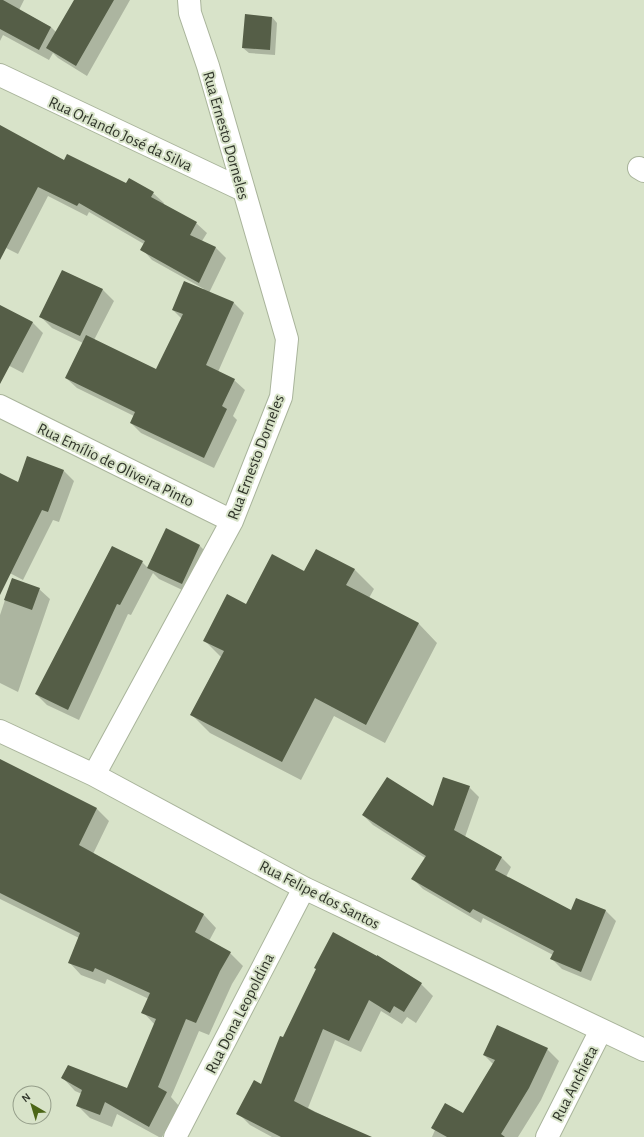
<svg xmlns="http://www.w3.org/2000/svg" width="644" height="1137" font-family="'Alegreya Sans',sans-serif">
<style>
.shadow{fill:#0003}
.building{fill:#555e47}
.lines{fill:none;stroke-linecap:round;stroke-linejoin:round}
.minor-casing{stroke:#a9b49b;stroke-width:24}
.minor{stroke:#fff;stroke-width:22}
.labels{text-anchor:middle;stroke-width:4;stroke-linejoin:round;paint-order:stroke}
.street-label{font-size:16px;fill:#31362b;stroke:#d8e3c9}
</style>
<rect width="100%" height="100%" fill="#d8e3c9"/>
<path class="shadow" d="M 0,0 L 24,0 L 19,10 L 51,27 L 56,32 L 77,0 L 130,0 L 87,76 L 58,58 L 53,53 L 49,60 L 3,35 L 0,41 Z
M 272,17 L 277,23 L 275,55 L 249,53 L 243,48 Z
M 0,128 L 65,161 L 126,184 L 129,179 L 153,193 L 164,203 L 163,205 L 196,223 L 207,233 L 202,241 L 216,248 L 226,258 L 209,293 L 234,303 L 244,313 L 218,372 L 234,380 L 245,390 L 233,416 L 237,420 L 214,468 L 141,433 L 131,423 L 134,416 L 77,388 L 66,378 L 83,343 L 52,328 L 41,317 L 63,271 L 103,290 L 114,301 L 94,340 L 157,370 L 182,319 L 173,310 L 204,289 L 152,260 L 142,249 L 144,244 L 89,212 L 87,216 L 48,196 L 18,254 L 0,245 Z
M 0,306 L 32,322 L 43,333 L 23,373 L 0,361 Z
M 64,471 L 74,481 L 59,522 L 53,520 L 23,580 L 4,570 L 0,566 L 0,474 L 18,484 Z
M 166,530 L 200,546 L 211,557 L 193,595 L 159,579 L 153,573 L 131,615 L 128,614 L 79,720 L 47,705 L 36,694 L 112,547 L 142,562 L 148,568 Z
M 316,550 L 355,570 L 374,589 L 369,598 L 419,624 L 437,643 L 385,743 L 334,716 L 301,780 L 210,733 L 191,714 L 221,657 L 204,640 L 246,605 L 305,572 Z
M 12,579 L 39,589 L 50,599 L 18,692 L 0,683 L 0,615 Z
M 4,762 L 97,809 L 109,821 L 93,854 L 204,915 L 216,928 L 209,941 L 230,953 L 243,966 L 232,984 L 209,1035 L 199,1031 L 171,1097 L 179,1106 L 162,1137 L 159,1137 L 117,1114 L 112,1127 L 90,1118 L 77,1105 L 82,1094 L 75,1091 L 63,1078 L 127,1089 L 155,1025 L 143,1012 L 149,999 L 107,979 L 105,984 L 81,975 L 69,962 L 79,938 L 0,899 L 0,770 Z
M 469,787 L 479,797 L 465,837 L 501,857 L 511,867 L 506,877 L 572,911 L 606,911 L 616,921 L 591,981 L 562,969 L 552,959 L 553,955 L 483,918 L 481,923 L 423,889 L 413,879 L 425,858 L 373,825 L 363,815 L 433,807 Z
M 317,969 L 421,984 L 433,996 L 416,1023 L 407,1017 L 402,1024 L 381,1011 L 361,1052 L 335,1040 L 308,1108 L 340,1124 L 352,1137 L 272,1137 L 250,1125 L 238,1113 L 262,1085 Z
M 547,1049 L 559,1061 L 541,1100 L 518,1137 L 432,1137 L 435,1130 L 432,1128 L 463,1115 L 493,1064 L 484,1055 Z"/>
<path class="building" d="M 0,0 L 3,0 L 51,27 L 39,50 L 0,29 Z
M 74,0 L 114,0 L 76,66 L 46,48 Z
M 245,14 L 272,17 L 270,50 L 242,48 Z
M 0,125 L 64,160 L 67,154 L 126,183 L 129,178 L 154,192 L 151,197 L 197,222 L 190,235 L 216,247 L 199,283 L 140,250 L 145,241 L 79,203 L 77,206 L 38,187 L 0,260 Z
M 62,270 L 103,289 L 80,336 L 39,317 Z
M 184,281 L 234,302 L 206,365 L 235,379 L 222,406 L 227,409 L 204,458 L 130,423 L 135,412 L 65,378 L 86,335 L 156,369 L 183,314 L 172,310 Z
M 0,305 L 33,322 L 0,384 Z
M 27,456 L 64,470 L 48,512 L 42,510 L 0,595 L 0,473 L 18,482 Z
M 166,528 L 200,545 L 182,584 L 147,568 Z
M 112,546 L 143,561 L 120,605 L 117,604 L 68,710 L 35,694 Z
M 316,549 L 355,569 L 346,585 L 419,623 L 366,725 L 315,698 L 282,762 L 190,715 L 224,651 L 203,641 L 227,594 L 246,604 L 272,554 L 304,571 Z
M 12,578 L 40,588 L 32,610 L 4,600 Z
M 0,759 L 97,808 L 79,845 L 204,914 L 195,932 L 231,952 L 220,971 L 196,1023 L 186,1019 L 158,1087 L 167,1092 L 149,1127 L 105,1102 L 100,1115 L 76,1106 L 82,1090 L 61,1078 L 68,1065 L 127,1088 L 156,1019 L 141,1013 L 150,993 L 95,968 L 93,972 L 68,963 L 80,933 L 0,893 Z
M 387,777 L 433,806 L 443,777 L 470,786 L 454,830 L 502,857 L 495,870 L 571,910 L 576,898 L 606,910 L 581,972 L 550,959 L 554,951 L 473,909 L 470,913 L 411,879 L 426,856 L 362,815 Z
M 333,932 L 377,956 L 377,955 L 422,983 L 404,1012 L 394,1006 L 390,1013 L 369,1000 L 349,1041 L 323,1029 L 294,1101 L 315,1112 L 372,1137 L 281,1137 L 236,1114 L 254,1080 L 261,1084 L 280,1036 L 283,1037 L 316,969 L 314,968 Z
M 497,1025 L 548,1048 L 529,1088 L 501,1134 L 505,1137 L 447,1137 L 431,1128 L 445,1103 L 463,1113 L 495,1060 L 483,1055 Z"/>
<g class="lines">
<g class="minor-casing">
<path id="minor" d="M 0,75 L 243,190
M 639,168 L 644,171
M 0,406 L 232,521
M 0,731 L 94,775 L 304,888 L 644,1050
M 94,775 L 232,521 L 281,397 L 287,339 L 208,66 L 190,13 L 189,0
M 175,1137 L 304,888
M 547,1137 L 601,1030"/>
</g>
<use href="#minor" class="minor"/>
</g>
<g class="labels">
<g class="street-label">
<text transform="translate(121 133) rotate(25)" y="6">Rua Orlando José da Silva</text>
<text transform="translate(227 135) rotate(74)" y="6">Rua Ernesto Dorneles</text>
<text transform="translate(255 457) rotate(-69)" y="6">Rua Ernesto Dorneles</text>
<text transform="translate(116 464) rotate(26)" y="6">Rua Emílio de Oliveira Pinto</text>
<text transform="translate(320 894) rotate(27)" y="6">Rua Felipe dos Santos</text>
<text transform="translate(239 1013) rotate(-63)" y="6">Rua Dona Leopoldina</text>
<text transform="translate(574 1083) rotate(-63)" y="6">Rua Anchieta</text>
</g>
</g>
<g transform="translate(32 1105) rotate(322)"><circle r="19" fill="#d8e3c9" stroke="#959e8a"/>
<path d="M0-3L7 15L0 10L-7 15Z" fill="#4b6516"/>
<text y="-6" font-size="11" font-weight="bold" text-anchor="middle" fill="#31362b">N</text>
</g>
</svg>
